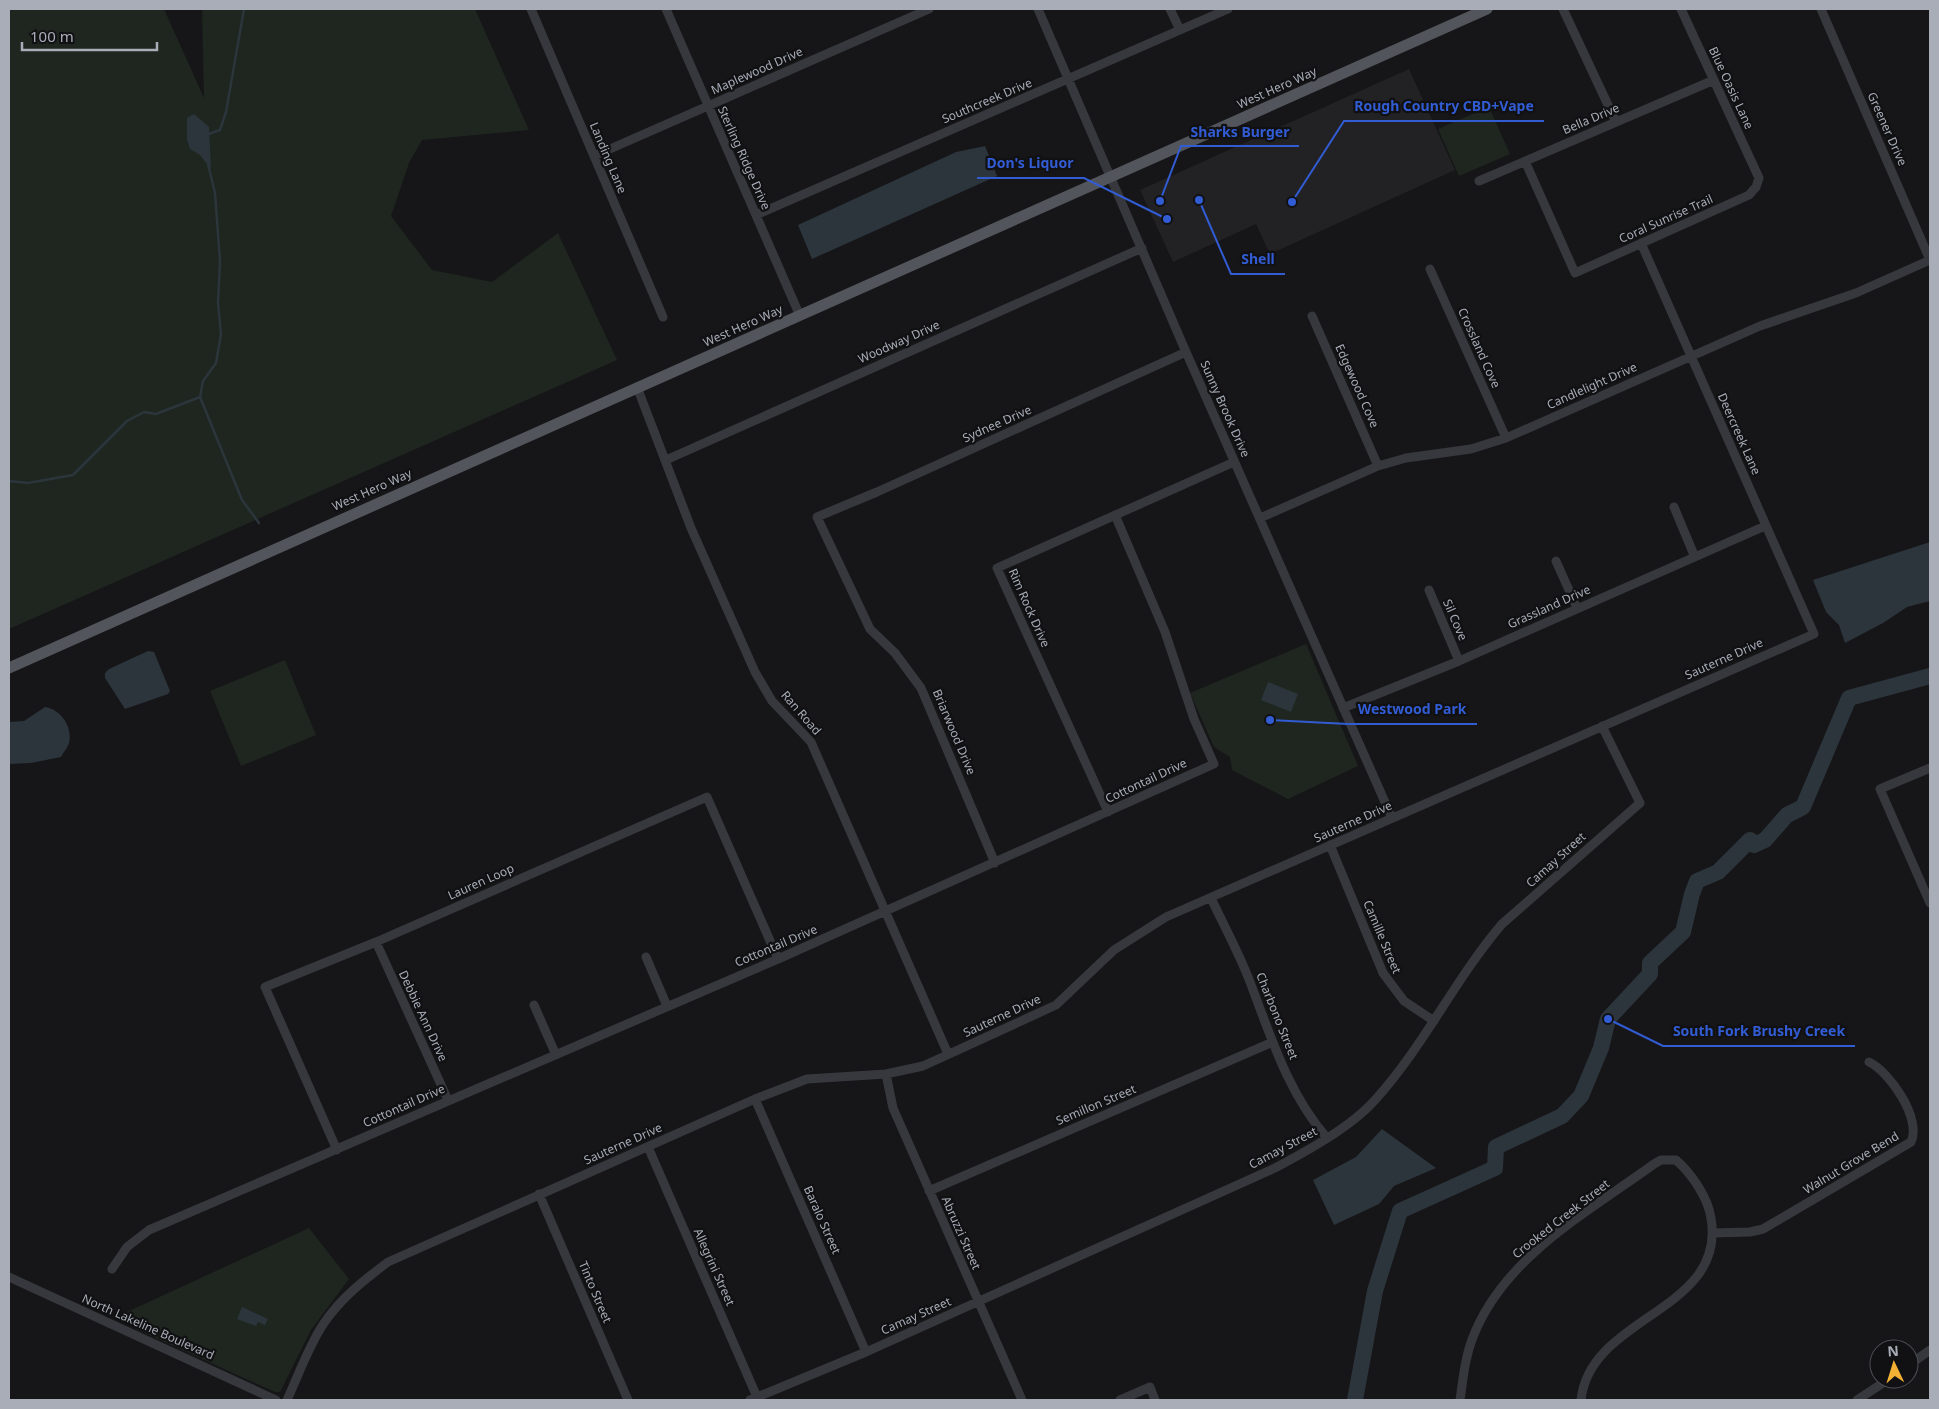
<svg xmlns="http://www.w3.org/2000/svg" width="1939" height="1409" font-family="'Noto Sans',sans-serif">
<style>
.built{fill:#222225}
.green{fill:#1e261f}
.water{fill:#2c353c}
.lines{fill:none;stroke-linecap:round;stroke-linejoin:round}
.stream{stroke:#2c353c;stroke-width:2.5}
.river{stroke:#2c353c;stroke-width:16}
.minor{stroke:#37383d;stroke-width:9}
.major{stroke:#53555c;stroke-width:11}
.labels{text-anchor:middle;stroke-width:4.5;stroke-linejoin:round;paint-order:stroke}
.street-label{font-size:12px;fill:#a8adb8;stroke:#111113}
.leader{fill:none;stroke:#325cd3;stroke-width:2}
.callout-dot{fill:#325cd3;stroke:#111113;stroke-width:2}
.callout-label{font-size:14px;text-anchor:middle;font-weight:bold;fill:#325cd3;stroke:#111113;stroke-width:4.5;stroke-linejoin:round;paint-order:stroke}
</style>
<rect width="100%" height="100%" fill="#161618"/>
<path class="built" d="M 1409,69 L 1455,170 L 1270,254 L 1256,224 L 1173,262 L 1140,190 Z"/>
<path class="green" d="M 9,9 L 164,9 L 204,98 L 202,9 L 475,9 L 529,130 L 422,140 L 409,163 L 391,216 L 432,270 L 492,282 L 558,233 L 617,360 L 9,629 Z
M 1489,107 L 1510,154 L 1459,176 L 1438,129 Z
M 1306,644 L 1358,766 L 1288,799 L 1232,770 L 1230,757 L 1214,747 L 1190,693 Z
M 285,660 L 316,735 L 241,766 L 210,691 Z
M 309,1228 L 349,1279 L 311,1330 L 280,1392 L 275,1392 L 134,1328 L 127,1312 Z"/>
<path class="water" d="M 194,114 L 209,127 L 211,169 L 200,155 L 190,149 L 187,140 L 187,118 Z
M 985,146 L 997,176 L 812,259 L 798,225 L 956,152 Z
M 1930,542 L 1930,601 L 1907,607 L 1883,623 L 1845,643 L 1839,625 L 1826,612 L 1813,580 Z
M 148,651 L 154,652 L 170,691 L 168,694 L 125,709 L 105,678 L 105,673 L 109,669 Z
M 1268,682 L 1298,694 L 1291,712 L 1261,700 Z
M 45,707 C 60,709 73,726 69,743 C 68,747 63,753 61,757 L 31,763 L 9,764 L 9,722 L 24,721 Z
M 1382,1129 L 1436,1168 L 1394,1186 L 1379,1204 L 1334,1225 L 1313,1180 L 1356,1157 Z
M 242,1307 L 268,1319 L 265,1325 L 258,1322 L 256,1326 L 237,1319 Z"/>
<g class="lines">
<path class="stream" d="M 206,135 L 220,130 L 226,112 L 244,9
M 200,397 L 242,500 L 259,523
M 9,481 L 28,483 L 73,475 L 127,421 L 144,412 L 156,414 L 200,397 L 203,381 L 216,363 L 221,334 L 218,303 L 220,261 L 215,193 L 208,164"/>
<path class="river" d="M 1355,1400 L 1375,1291 L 1400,1211 L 1495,1168 L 1496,1147 L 1562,1116 L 1581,1096 L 1601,1048 L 1608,1019 L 1650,974 L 1650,963 L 1683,932 L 1692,894 L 1697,881 L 1718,872 L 1750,840 L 1754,845 L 1765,840 L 1787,815 L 1803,807 L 1849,698 L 1930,676"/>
<path class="minor" d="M 531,9 L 663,317
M 666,9 L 800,316
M 1038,9 L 1186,352 L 1392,818
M 1170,9 L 1180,30
M 1563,9 L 1616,122
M 1821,9 L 1930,260
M 594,156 L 929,9
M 1525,161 L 1575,273 L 1749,195 L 1756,187 L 1759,178 L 1681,9
M 1479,181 L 1714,80
M 756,215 L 1228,9
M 1430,269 L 1506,438
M 1312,316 L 1378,466
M 637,387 L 691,528 L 755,672 L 772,701 L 811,742 L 948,1054
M 666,460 L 1142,248
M 1674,507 L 1694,555
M 1260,518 L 1378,466 L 1406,458 L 1471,449 L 1506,438 L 1760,326 L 1856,293 L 1930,260
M 1556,561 L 1577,608
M 1429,590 L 1459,661
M 1343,708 L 1459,661 L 1765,526
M 1930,768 L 1880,789 L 1930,903
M 1108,812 L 997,568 L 1234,462
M 1330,845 L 1383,973 L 1404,1001 L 1434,1021
M 995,863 L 921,688 L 895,653 L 870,629 L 817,517 L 877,492 L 1186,352
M 1211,898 C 1224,926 1239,953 1250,982 C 1271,1037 1288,1093 1327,1138
M 376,942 L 448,1100
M 646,957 L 667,1006
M 534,1005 L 556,1055
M 886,1074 L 893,1108 L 1022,1400
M 755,1099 L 866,1352
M 648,1147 L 757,1397
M 337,1150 L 265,987 L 376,942 L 707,797 L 778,959
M 929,1191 L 1273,1042
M 539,1194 L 628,1400
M 1713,1233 L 1750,1232 L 1763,1229 L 1911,1142 C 1922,1119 1890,1072 1869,1062
M 112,1269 L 127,1247 L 149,1230 L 778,959 L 1214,764 L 1194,719 L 1165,632 L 1115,515
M 9,1277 L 276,1400
M 1909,1365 L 1930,1350
M 287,1400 C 298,1376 309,1345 324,1323 C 341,1298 364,1280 388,1262 L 755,1099 L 807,1079 L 886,1074 L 923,1066 L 1056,1005 L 1114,950 L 1166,917 L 1814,634 L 1641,243
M 750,1400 L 866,1352 L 1275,1168 C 1307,1151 1351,1127 1375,1100 C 1424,1046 1455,979 1502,924 L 1640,803 L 1602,726
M 1120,1400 L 1150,1387 L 1155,1400
M 1460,1400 C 1463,1379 1465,1357 1473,1337 C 1504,1257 1588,1212 1654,1164 L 1661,1160 L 1676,1160 C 1692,1174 1708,1198 1711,1218 C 1727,1312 1590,1315 1581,1400
M 1857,1400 L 1889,1379"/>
<path class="major" d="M 9,668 L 1487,9"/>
</g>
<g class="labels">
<g class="street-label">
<text transform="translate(757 71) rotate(-24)" y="4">Maplewood Drive</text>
<text transform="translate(1277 88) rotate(-24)" y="4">West Hero Way</text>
<text transform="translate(1731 88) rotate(65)" y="4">Blue Oasis Lane</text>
<text transform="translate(987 101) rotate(-23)" y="4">Southcreek Drive</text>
<text transform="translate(1591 119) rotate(-23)" y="4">Bella Drive</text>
<text transform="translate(1887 129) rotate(66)" y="4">Greener Drive</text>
<text transform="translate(608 158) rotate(67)" y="4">Landing Lane</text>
<text transform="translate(744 158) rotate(66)" y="4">Sterling Ridge Drive</text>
<text transform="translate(1666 219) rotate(-24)" y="4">Coral Sunrise Trail</text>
<text transform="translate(743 326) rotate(-24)" y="4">West Hero Way</text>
<text transform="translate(899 342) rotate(-24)" y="4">Woodway Drive</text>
<text transform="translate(1479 348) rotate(66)" y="4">Crossland Cove</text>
<text transform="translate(1357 386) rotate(66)" y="4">Edgewood Cove</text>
<text transform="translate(1592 386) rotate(-24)" y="4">Candlelight Drive</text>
<text transform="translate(1225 409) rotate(66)" y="4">Sunny Brook Drive</text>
<text transform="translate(997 424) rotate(-24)" y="4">Sydnee Drive</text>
<text transform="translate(1739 434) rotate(66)" y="4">Deercreek Lane</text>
<text transform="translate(372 490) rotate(-24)" y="4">West Hero Way</text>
<text transform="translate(1549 607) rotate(-24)" y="4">Grassland Drive</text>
<text transform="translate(1029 608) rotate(66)" y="4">Rim Rock Drive</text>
<text transform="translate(1455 620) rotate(67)" y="4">Sil Cove</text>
<text transform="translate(1724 659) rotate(-24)" y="4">Sauterne Drive</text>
<text transform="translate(801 713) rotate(49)" y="4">Ran Road</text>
<text transform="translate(954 732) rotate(67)" y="4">Briarwood Drive</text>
<text transform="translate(1146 781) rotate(-25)" y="4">Cottontail Drive</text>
<text transform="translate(1353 822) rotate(-24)" y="4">Sauterne Drive</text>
<text transform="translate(1556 860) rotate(-42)" y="4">Camay Street</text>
<text transform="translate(481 882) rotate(-24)" y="4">Lauren Loop</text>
<text transform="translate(1382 937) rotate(67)" y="4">Camille Street</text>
<text transform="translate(776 946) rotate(-23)" y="4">Cottontail Drive</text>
<text transform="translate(423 1016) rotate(65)" y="4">Debbie Ann Drive</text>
<text transform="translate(1002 1016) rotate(-25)" y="4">Sauterne Drive</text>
<text transform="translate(1277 1016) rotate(68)" y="4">Charbono Street</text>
<text transform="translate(1096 1105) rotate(-23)" y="4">Semillon Street</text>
<text transform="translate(404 1106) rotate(-24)" y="4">Cottontail Drive</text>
<text transform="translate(623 1144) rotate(-24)" y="4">Sauterne Drive</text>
<text transform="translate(1283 1148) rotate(-28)" y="4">Camay Street</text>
<text transform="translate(1851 1163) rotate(-31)" y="4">Walnut Grove Bend</text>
<text transform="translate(1561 1219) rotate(-38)" y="4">Crooked Creek Street</text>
<text transform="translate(822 1220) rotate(66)" y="4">Baralo Street</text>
<text transform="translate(961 1233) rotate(66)" y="4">Abruzzi Street</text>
<text transform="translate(714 1267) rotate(66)" y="4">Allegrini Street</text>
<text transform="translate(595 1292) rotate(67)" y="4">Tinto Street</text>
<text transform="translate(916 1316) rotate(-24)" y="4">Camay Street</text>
<text transform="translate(148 1327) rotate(24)" y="4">North Lakeline Boulevard</text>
</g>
</g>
<path class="leader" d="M1292 202L1344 121H1544M1160 201L1181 146H1299M1167 219L1084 178H977M1199 200L1231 274H1285M1270 720L1348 724H1477M1608 1019L1663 1046H1855"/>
<g class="callout-dot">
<circle cx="1292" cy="202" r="5"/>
<circle cx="1160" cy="201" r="5"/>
<circle cx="1167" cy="219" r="5"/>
<circle cx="1199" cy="200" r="5"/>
<circle cx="1270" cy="720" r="5"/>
<circle cx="1608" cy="1019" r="5"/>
</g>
<g class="callout-label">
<text x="1444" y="111">Rough Country CBD+Vape</text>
<text x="1240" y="137">Sharks Burger</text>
<text x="1030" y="168">Don's Liquor</text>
<text x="1258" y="264">Shell</text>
<text x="1412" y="714">Westwood Park</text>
<text x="1759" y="1036">South Fork Brushy Creek</text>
</g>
<rect width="1939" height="1409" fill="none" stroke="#a8adb8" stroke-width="20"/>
<g transform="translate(1894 1364) rotate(356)"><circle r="24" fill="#111113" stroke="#4d4f55"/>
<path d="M0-4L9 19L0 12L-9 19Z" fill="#f2b134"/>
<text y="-8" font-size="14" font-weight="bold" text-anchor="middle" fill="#a8adb8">N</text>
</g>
<path d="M22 42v8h135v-8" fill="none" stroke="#a8adb8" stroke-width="2.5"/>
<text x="30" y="42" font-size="15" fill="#a8adb8" stroke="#111113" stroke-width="4" paint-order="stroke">100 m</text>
</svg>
